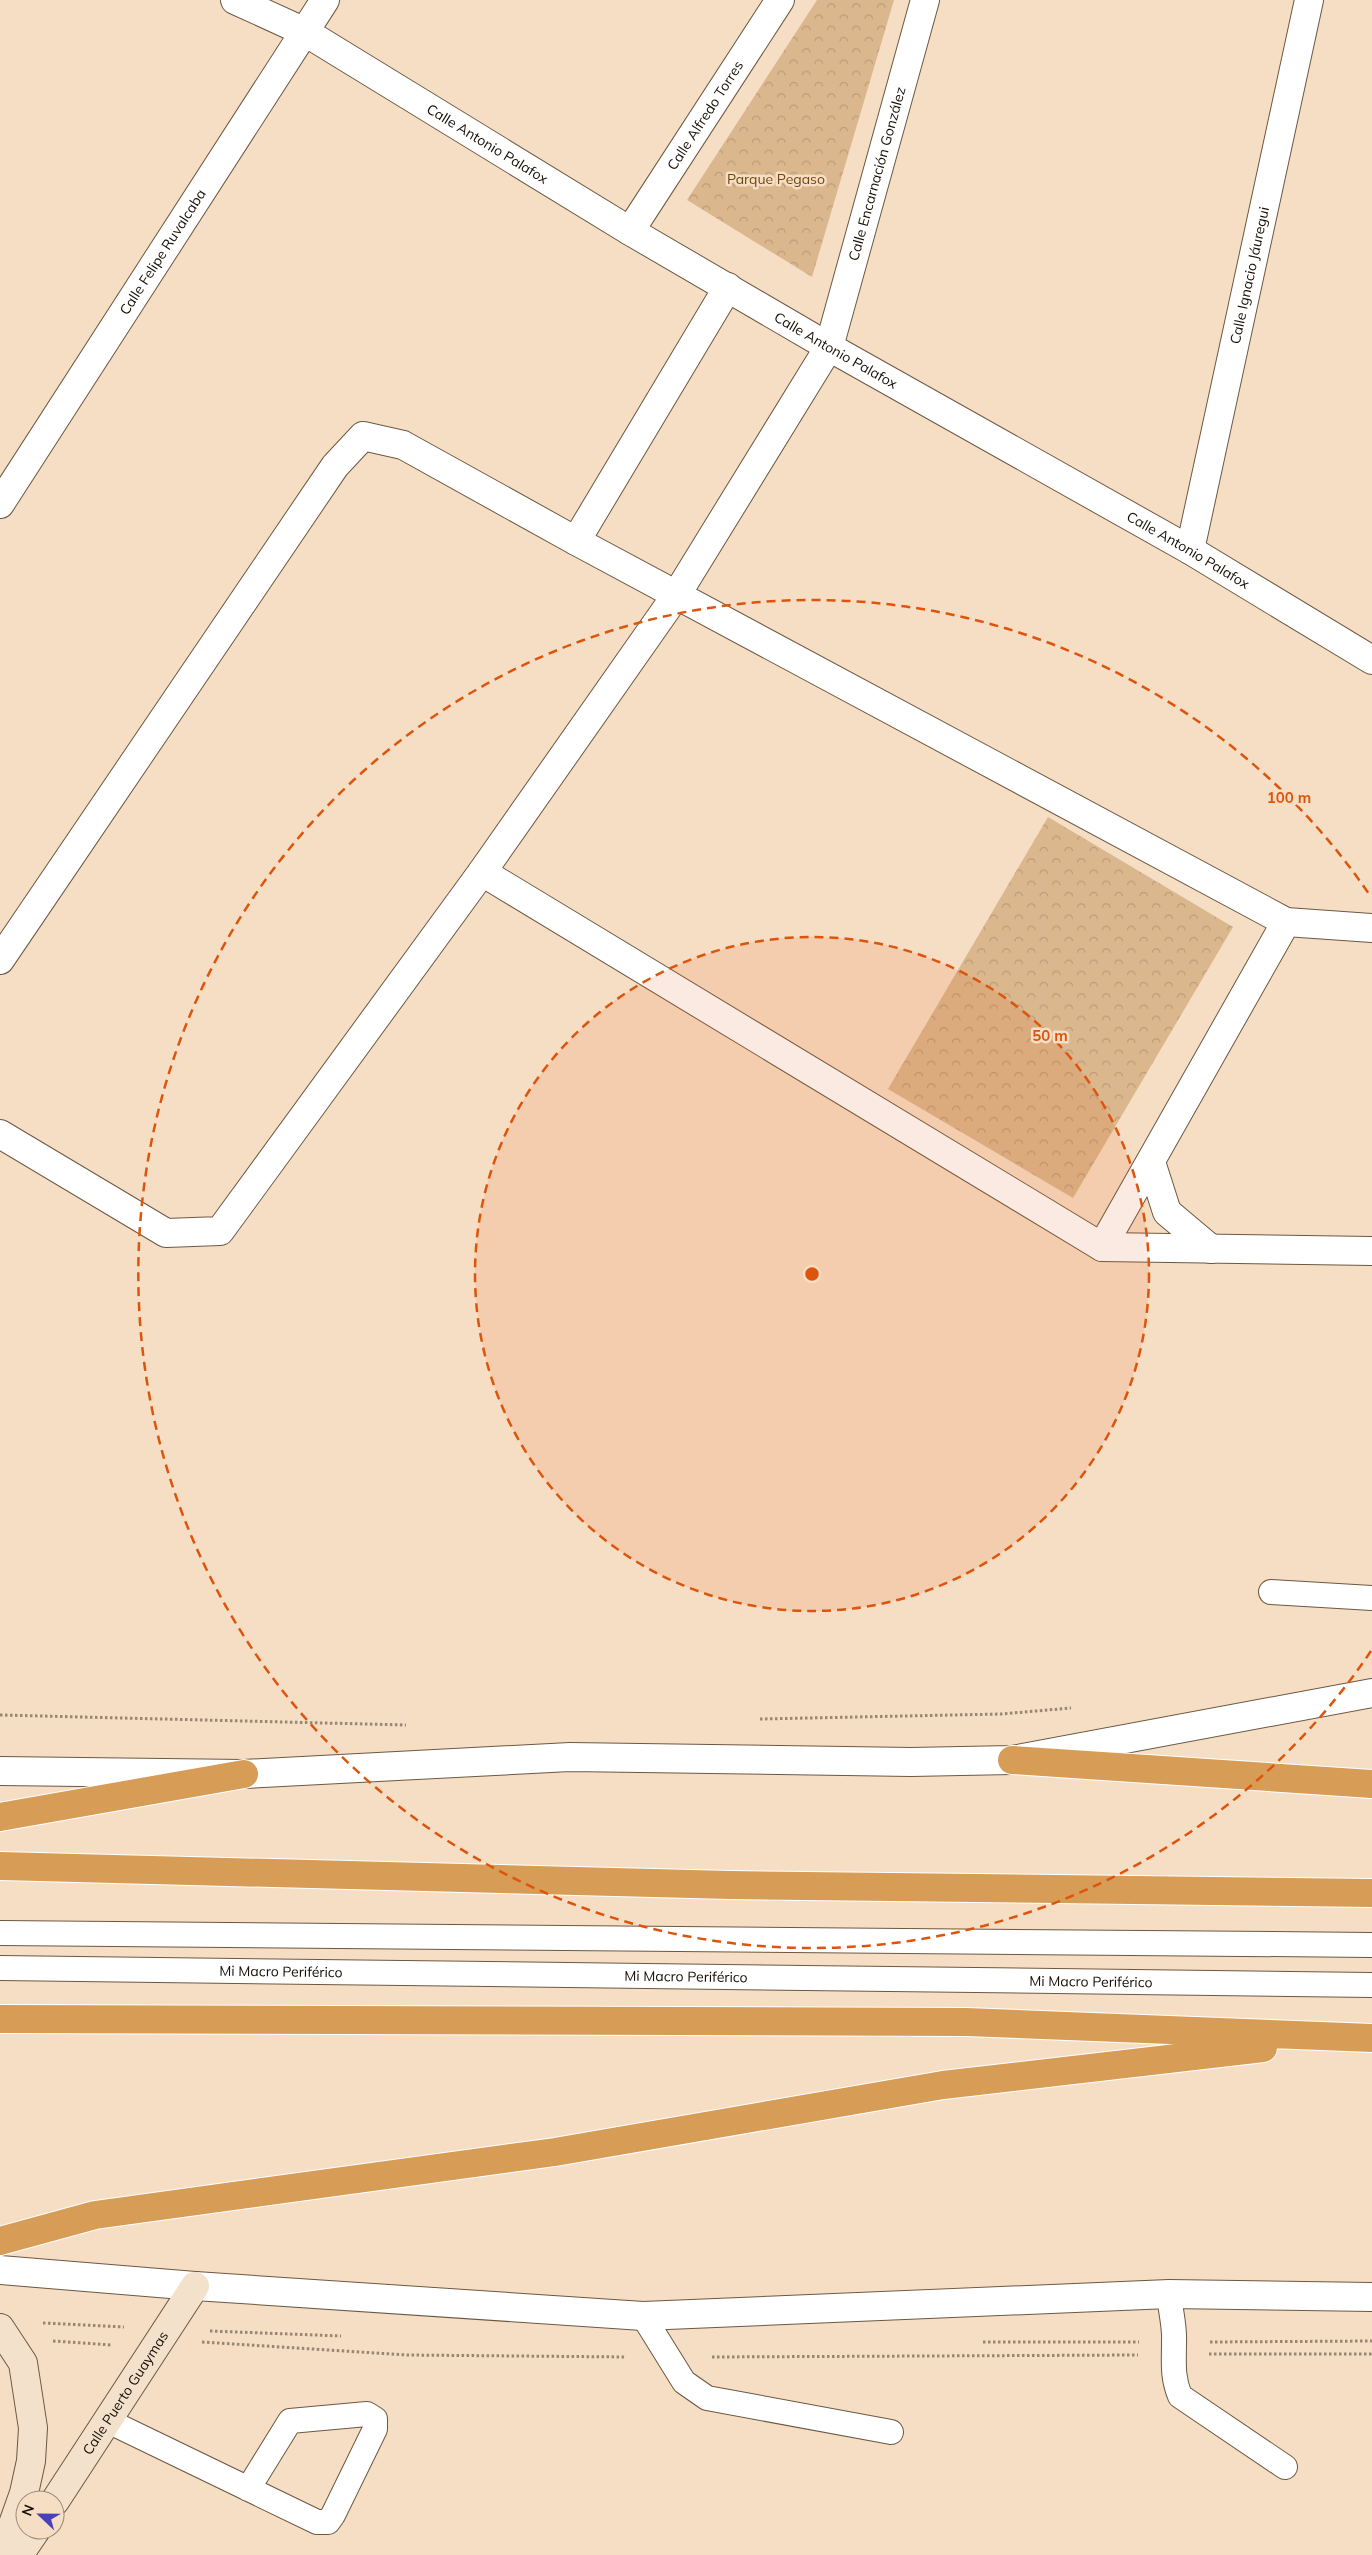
<svg xmlns="http://www.w3.org/2000/svg" width="1372" height="2555" font-family="Mulish,sans-serif">
<style>
.forest{fill:url(#forest-crowns)}
.lines{fill:none;stroke-linecap:round;stroke-linejoin:round}
.lane-casing{stroke:#6c5842;stroke-width:26}
.street-casing{stroke:#6c5842;stroke-width:30}
.secondary-casing{stroke:#6c5842;stroke-width:30}
.highway-casing{stroke:#fff;stroke-width:30}
.path{stroke:#978674;stroke-width:3;stroke-dasharray:2.5 2.5;stroke-linecap:butt}
.lane{stroke:#fff;stroke-width:24}
.street{stroke:#fff;stroke-width:28}
.secondary{stroke:#f3e1cc;stroke-width:28}
.highway{stroke:#d79c55;stroke-width:28}
.ring{fill:none;stroke:#dd550c;stroke-width:2.5;stroke-dasharray:9 6}
.labels{text-anchor:middle;stroke-width:5;stroke-linejoin:round;paint-order:stroke}
.street-label{font-size:14px;fill:#150e06;stroke:#f6dec5}
.park-label{font-size:14px;fill:#70470a;stroke:#f6dec5}
.centre{fill:#dd550c;stroke:#f6dec5;stroke-width:2.5}
.ring-label{font-size:15px;text-anchor:middle;font-weight:bold;fill:#dd550c;stroke:#f6dec5;stroke-width:5;stroke-linejoin:round;paint-order:stroke}
</style>
<defs>
<pattern id="forest-crowns" width="20" height="18" patternUnits="userSpaceOnUse" patternTransform="scale(1.25)"><rect width="20" height="18" fill="#dbb78e"/><path d="M2 6a3 3 0 1 1 6 0M12 15a3 3 0 1 1 6 0" fill="none" stroke="#bb9c79"/></pattern>
</defs>
<rect width="100%" height="100%" fill="#f6dec5"/>
<path class="forest" d="M 817,0 L 894,0 L 812,277 L 687,200 Z
M 1048,817 L 1233,927 L 1073,1198 L 888,1089 Z"/>
<g class="lines">
<g class="lane-casing">
<g id="lane">
<path d="M 1271,1592 L 1372,1598"/>
<path d="M 0,1933 L 1372,1945"/>
<path id="s1" d="M 0,1968 L 1372,1985"/>
<path d="M 1169,2294 C 1170,2309 1175,2326 1174,2342 C 1174,2362 1172,2377 1180,2396 L 1285,2467"/>
<path d="M 643,2316 L 684,2382 L 707,2398 L 891,2432"/>
<path d="M 108,2421 L 317,2522 L 328,2522 L 333,2515 L 375,2429 L 375,2419 L 367,2414 L 290,2421 L 248,2489"/>
</g>
</g>
<g class="street-casing">
<g id="street">
<path id="s2" d="M 235,0 L 305,32 L 630,231 L 829,347 L 1190,550 L 1372,660"/>
<path id="s3" d="M 630,231 L 780,0"/>
<path id="s4" d="M 0,504 L 325,0"/>
<path d="M 576,541 L 728,287"/>
<path id="s5" d="M 1190,550 L 1309,0"/>
<path d="M 482,872 L 1102,1247 L 1372,1251"/>
<path d="M 0,960 L 335,466 L 363,436 L 403,445 L 576,541 L 1286,922 L 1372,928"/>
<path id="s6" d="M 0,1134 L 166,1233 L 220,1231 L 482,872 L 677,594 L 829,347 L 925,0"/>
<path d="M 1151,1162 L 1167,1212 L 1211,1249"/>
<path d="M 1102,1247 L 1286,922"/>
<path d="M 0,1771 L 244,1774 L 570,1757 L 911,1762 L 1012,1760 L 1372,1693"/>
<path d="M 0,2270 L 195,2286 L 643,2316 L 1169,2294 L 1372,2297"/>
</g>
</g>
<g class="secondary-casing">
<g id="secondary">
<path d="M 0,2328 L 23,2363 L 33,2428 L 31,2461 L 24,2493 L 2,2555"/>
<path id="s7" d="M 55,2501 L 195,2286"/>
<path d="M 19,2555 L 36,2530"/>
</g>
</g>
<g class="highway-casing">
<path id="highway" d="M 1012,1760 L 1372,1784
M 0,1817 L 244,1774
M 0,1866 L 730,1885 L 1372,1893
M 0,2019 L 966,2022 L 1372,2038
M 0,2241 L 95,2215 L 555,2152 L 943,2085 L 1263,2048"/>
</g>
<path class="path" d="M 0,1715 L 406,1725
M 760,1719 L 1001,1714 L 1071,1708
M 43,2323 L 124,2327
M 210,2331 L 341,2336
M 53,2341 L 112,2345
M 202,2342 L 407,2355 L 626,2357
M 983,2342 L 1139,2342
M 1210,2342 L 1372,2341
M 1209,2354 L 1372,2354
M 712,2357 L 1138,2355"/>
<use href="#lane" class="lane"/>
<use href="#street" class="street"/>
<use href="#secondary" class="secondary"/>
<use href="#highway" class="highway"/>
</g>
<circle cx="812" cy="1274" r="337" fill="#dd550c" fill-opacity=".12"/>
<g class="ring">
<circle cx="812" cy="1274" r="337"/>
<path d="M1371 1651A674 674 0 1 1 1371 897"/>
</g>
<g class="labels">
<g class="street-label">
<text dy="5" stroke="none"><textPath href="#s3" startOffset="138">Calle Alfredo Torres</textPath></text>
<text dy="5" stroke="none"><textPath href="#s2" startOffset="291">Calle Antonio Palafox</textPath></text>
<text dy="5" stroke="none"><textPath href="#s6" startOffset="1501">Calle Encarnación González</textPath></text>
<text dy="5" stroke="none"><textPath href="#s4" startOffset="300">Calle Felipe Ruvalcaba</textPath></text>
<text dy="5" stroke="none"><textPath href="#s5" startOffset="281">Calle Ignacio Jáuregui</textPath></text>
<text dy="5" stroke="none"><textPath href="#s2" startOffset="696">Calle Antonio Palafox</textPath></text>
<text dy="5" stroke="none"><textPath href="#s2" startOffset="1101">Calle Antonio Palafox</textPath></text>
<text dy="5" stroke="none"><textPath href="#s1" startOffset="281">Mi Macro Periférico</textPath></text>
<text dy="5" stroke="none"><textPath href="#s1" startOffset="686">Mi Macro Periférico</textPath></text>
<text dy="5" stroke="none"><textPath href="#s1" startOffset="1091">Mi Macro Periférico</textPath></text>
<text dy="5" stroke="none"><textPath href="#s7" startOffset="129">Calle Puerto Guaymas</textPath></text>
</g>
<g class="park-label">
<text x="776" y="184">Parque Pegaso</text>
</g>
</g>
<circle cx="812" cy="1274" r="8" class="centre"/>
<g class="ring-label">
<text x="1289" y="803">100 m</text>
<text x="1050" y="1041">50 m</text>
</g>
<g transform="translate(40 2515) rotate(292)"><circle r="24" fill="#f6dec5" stroke="#9c8b79"/>
<path d="M0-4L9 19L0 12L-9 19Z" fill="#4841b7"/>
<text y="-8" font-size="14" font-weight="bold" text-anchor="middle" fill="#150e06">N</text>
</g>
</svg>
